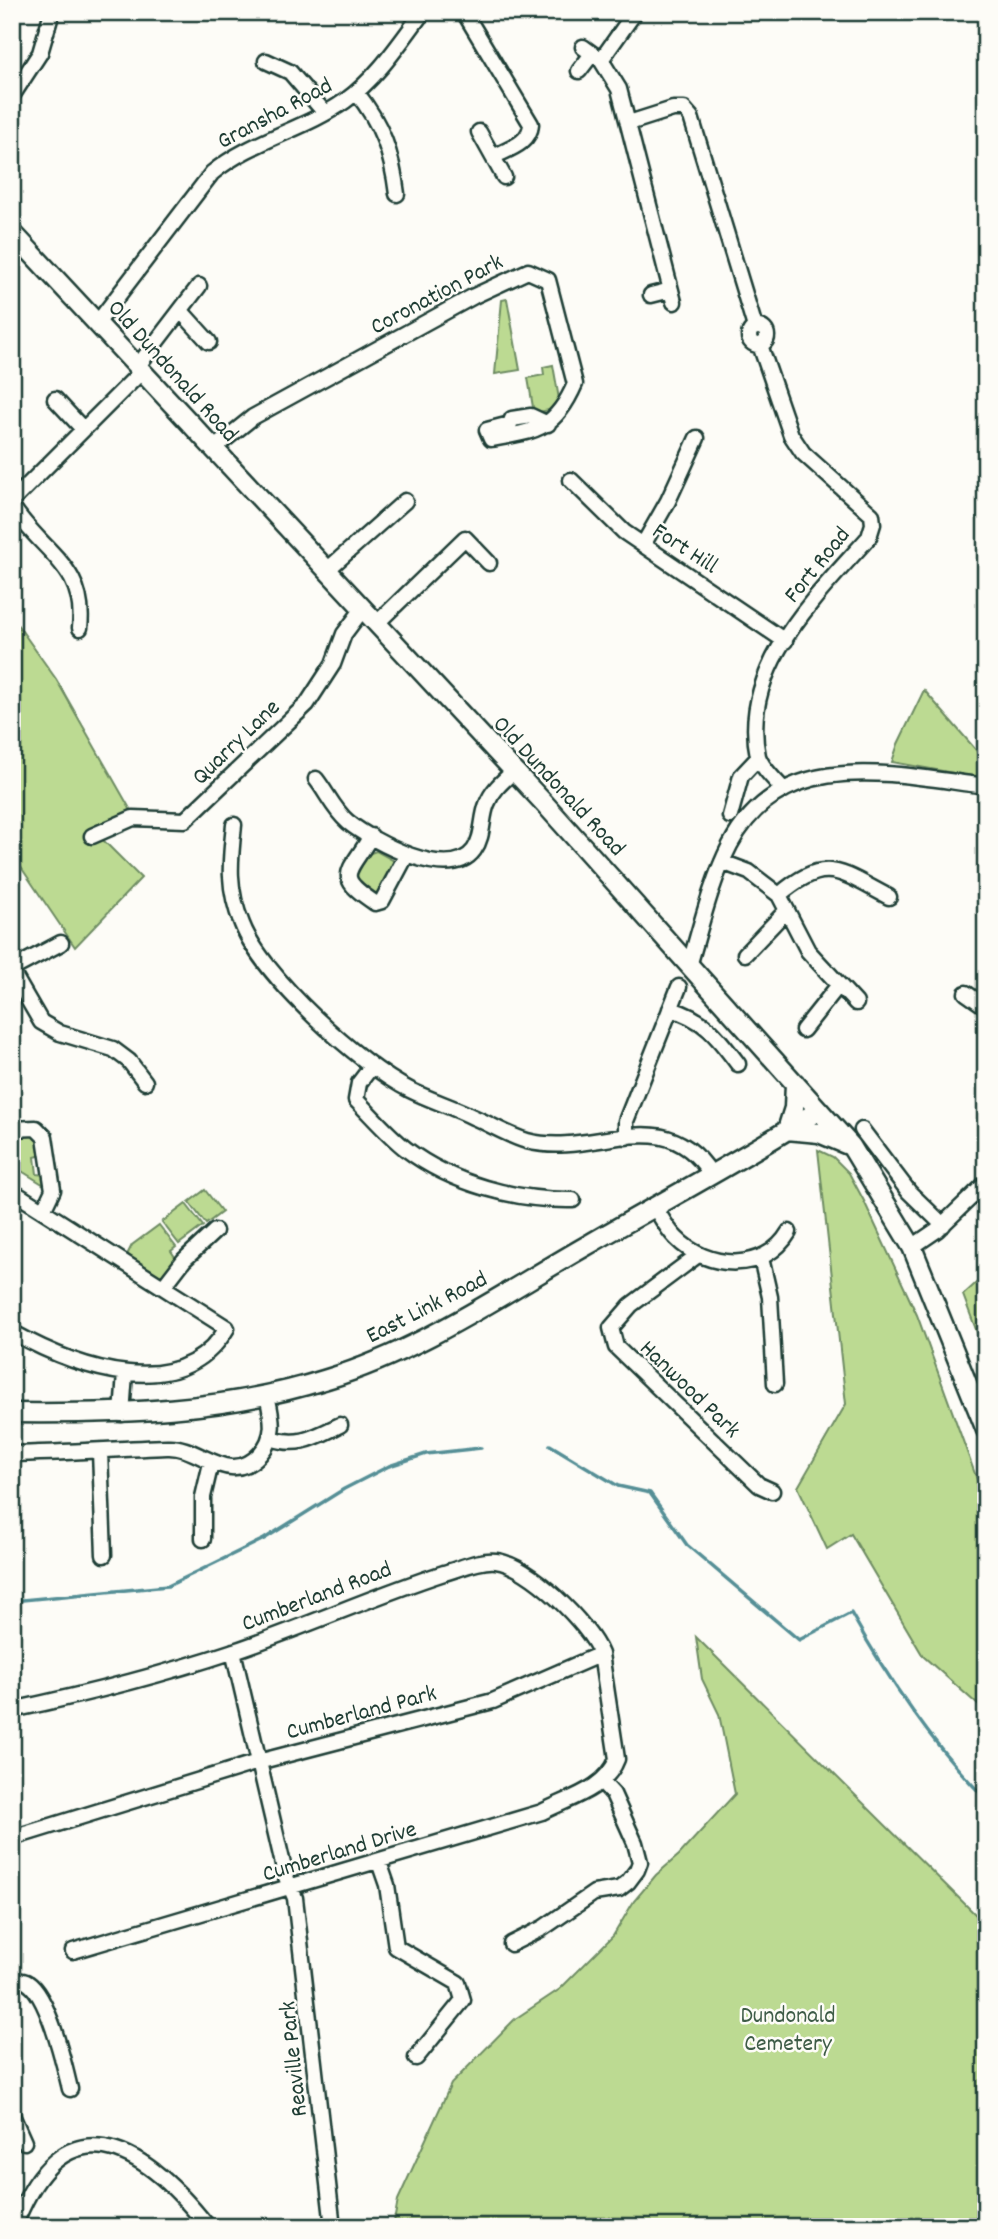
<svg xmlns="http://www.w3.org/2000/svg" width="998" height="2239" font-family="Dekko,sans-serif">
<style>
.green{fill:#bcda92;stroke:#6e8c63;stroke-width:2}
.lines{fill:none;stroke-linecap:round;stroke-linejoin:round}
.stream{stroke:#558f96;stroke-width:3.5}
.minor-casing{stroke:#1f3d34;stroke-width:19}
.tertiary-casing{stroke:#1f3d34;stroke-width:23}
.minor{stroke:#fdfcf7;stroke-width:14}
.tertiary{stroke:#fdfcf7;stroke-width:18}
.labels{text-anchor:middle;stroke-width:5;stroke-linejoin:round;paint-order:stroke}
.street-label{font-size:24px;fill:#1f3d34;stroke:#fdfcf7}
.park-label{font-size:24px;fill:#3e5c47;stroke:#fdfcf7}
</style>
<rect width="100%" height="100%" fill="#fdfcf7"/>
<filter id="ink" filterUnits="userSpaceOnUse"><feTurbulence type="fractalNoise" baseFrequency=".0143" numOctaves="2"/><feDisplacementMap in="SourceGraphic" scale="14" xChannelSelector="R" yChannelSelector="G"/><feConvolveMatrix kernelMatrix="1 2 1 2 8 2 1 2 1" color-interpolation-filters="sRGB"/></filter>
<g filter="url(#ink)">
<path class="green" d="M 507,299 L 520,370 L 495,374 L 502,300 Z
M 553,365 L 559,399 L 549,410 L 534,413 L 528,378 L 544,375 L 543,367 Z
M 12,617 L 56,679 L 133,814 L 93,830 L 141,878 L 75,947 L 12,854 Z
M 924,690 L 983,758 L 986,773 L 981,778 L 892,762 L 898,744 Z
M 376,851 L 394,861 L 380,892 L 376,894 L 357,883 L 355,876 L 368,854 Z
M 32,1134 L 43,1142 L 42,1155 L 35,1157 L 37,1174 L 45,1175 L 49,1188 L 12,1165 L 12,1145 L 16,1144 L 17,1137 Z
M 818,1150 L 833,1157 L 849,1173 L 864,1201 L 917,1315 L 986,1504 L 986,1712 L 923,1656 L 851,1534 L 827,1549 L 798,1487 L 846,1404 Z
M 205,1190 L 222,1212 L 206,1224 L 189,1202 Z
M 186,1204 L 203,1226 L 179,1244 L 162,1222 Z
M 159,1225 L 176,1247 L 171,1251 L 177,1260 L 161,1277 L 127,1255 L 132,1245 Z
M 986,1274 L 986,1356 L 963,1295 Z
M 696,1637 L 986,1925 L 986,2227 L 393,2227 L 398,2200 L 451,2084 L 515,2019 L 560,1989 L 613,1936 L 634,1901 L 656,1875 L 679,1855 L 735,1794 L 719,1714 L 702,1679 Z"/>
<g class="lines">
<path class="stream" d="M 550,1445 L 618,1486 L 650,1493 L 687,1545 L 799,1640 L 851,1613 C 888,1679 932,1745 986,1799
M 12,1601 L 168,1586 L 264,1539 L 344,1489 L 389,1466 L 426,1454 L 481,1448"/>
<g class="minor-casing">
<path id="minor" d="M 464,12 L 531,124 C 530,144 508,149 493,157
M 583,47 L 601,60 L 619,89 L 674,302
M 601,60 L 635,12
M 266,61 L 290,72 L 325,113
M 579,71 L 592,54
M 356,92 C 382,124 392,154 397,194
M 12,96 L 40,53 L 52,12
M 629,123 L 673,109 L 684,109 L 691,117 L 755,327
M 479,132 L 504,177
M 651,295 L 671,290
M 181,311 L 209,342
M 98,322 L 212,173 C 252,140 304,130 345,101 C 377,78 399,44 423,12
M749 336a9 9 0 1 1 18 0a9 9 0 1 1-18 0Z
M 760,345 L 791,435 L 803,453 L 872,515 L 873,524 L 869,537 C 817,596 739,668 758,756 C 761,767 776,781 784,790
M 137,367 L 199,286
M 55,399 L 82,428
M 213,449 L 253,417 L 474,296 L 528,271 L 548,280 L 575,384 C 555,430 536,431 491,439 L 487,430 L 510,424 L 512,419 L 531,416 L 548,424
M 571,480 L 624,532 L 785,641
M 12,501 L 141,372
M 12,506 C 41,552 87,566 80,628
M 643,545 L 668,501 L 697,438
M 326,571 L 405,501
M 376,624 L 465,538 L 489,563
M 316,779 C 327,793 334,810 348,822 C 373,842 450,883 474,850 C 484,836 481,819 487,804 C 492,790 503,781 514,771
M 730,816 L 741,776 L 758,758
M 234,825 C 230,862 227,888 242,924 C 262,976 360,1065 410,1090 C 430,1100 453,1107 473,1117 C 490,1124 509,1136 527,1141 C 596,1159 663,1099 711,1174
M 92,836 L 133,818 L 185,820 L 307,704 L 333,664 L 344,634 L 362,610
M 371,836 C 349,874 333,875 375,903 L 382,901 L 407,854
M 722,862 L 749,872 L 779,895 L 808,951 L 856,1003
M 779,895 C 826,855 839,871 889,897
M 745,954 L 787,910
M 689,966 C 701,926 711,882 730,845 C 782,745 896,775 986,786
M 12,969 L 61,943
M 12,972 L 41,1022 L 60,1033 L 113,1049 L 129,1061 L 145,1082
M 966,993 L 986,1007
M 670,1009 C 704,1018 718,1037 738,1064
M 803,1030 L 838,986
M 372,1066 L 359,1083 L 356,1100 C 372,1116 388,1135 406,1149 C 452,1184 517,1201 573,1200
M 12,1129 L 36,1128 L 45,1137 L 53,1190 L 43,1211
M 862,1130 L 909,1192 L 943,1225
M 626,1137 L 626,1121 L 679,987
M 12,1191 L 227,1328 C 181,1407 75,1367 12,1332
M 654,1206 C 661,1217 667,1229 676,1238 C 707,1270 765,1273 789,1232
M 912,1247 L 937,1230 L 986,1183
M 698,1255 L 631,1305 L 611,1328 L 616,1347 L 759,1485 L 772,1491
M 761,1258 L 770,1297 L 775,1384
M 164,1286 L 184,1260 L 215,1231
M 122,1414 L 125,1373
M 271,1438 C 298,1448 315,1437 340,1425
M 100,1452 L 104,1555
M 12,1454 C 64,1453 115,1449 167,1447 C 200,1445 229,1488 260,1454 C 277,1435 272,1418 267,1395
M 203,1539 L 203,1497 L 211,1463
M 233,1651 L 286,1877 L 295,1898 L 333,2227
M 12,1710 C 87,1694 162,1675 234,1651 C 305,1627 373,1596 444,1573 C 459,1569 480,1559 496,1561 C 529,1565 589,1624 601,1654
M 12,1838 L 258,1762 L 493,1701 L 601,1654 L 617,1759 C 606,1789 569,1798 542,1812 L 73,1951
M 379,1862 L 387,1885 L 396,1947 L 458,1983 L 463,2000 L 416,2058
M 511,1944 L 543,1928 L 594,1893 L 619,1889 L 628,1882 L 637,1870 L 640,1862 L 635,1843 L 613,1794 L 602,1782
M 12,1980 C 17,1980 24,1980 28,1983 C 49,1997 64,2064 70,2089
M 12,2115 L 24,2142
M 14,2227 C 63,2097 143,2144 208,2227"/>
</g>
<g class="tertiary-casing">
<path id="tertiary" d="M 12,232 L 544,803 L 851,1146 L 912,1247 L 986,1430
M 795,1083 L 794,1108 L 787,1130 L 819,1133 L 848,1145
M 12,1413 C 119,1414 224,1412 327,1379 C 420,1351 502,1294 586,1246 C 663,1201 744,1159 819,1110"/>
</g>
<use href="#minor" class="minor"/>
<use href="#tertiary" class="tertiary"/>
</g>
</g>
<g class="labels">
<g class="street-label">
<text transform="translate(274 112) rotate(-28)" y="8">Gransha Road</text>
<text transform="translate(436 293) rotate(-28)" y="8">Coronation Park</text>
<text transform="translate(174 370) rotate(48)" y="8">Old Dundonald Road</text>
<text transform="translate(686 547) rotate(33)" y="8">Fort Hill</text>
<text transform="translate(816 564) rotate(-51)" y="8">Fort Road</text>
<text transform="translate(235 741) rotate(-44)" y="8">Quarry Lane</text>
<text transform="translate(560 785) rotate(47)" y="8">Old Dundonald Road</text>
<text transform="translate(426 1306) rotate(-27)" y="8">East Link Road</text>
<text transform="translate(691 1388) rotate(44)" y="8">Hanwood Park</text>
<text transform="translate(316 1595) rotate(-21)" y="8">Cumberland Road</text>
<text transform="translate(361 1711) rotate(-15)" y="8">Cumberland Park</text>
<text transform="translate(339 1850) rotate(-17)" y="8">Cumberland Drive</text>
<text transform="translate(292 2059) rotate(-96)" y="8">Reaville Park</text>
</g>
<g class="park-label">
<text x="788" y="2022">Dundonald<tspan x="788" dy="28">Cemetery</tspan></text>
</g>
</g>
<rect width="998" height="2239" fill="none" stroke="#fdfcf7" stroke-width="42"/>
<rect x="21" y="21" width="956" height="2197" fill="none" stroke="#1f3d34" stroke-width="2.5" filter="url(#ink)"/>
</svg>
